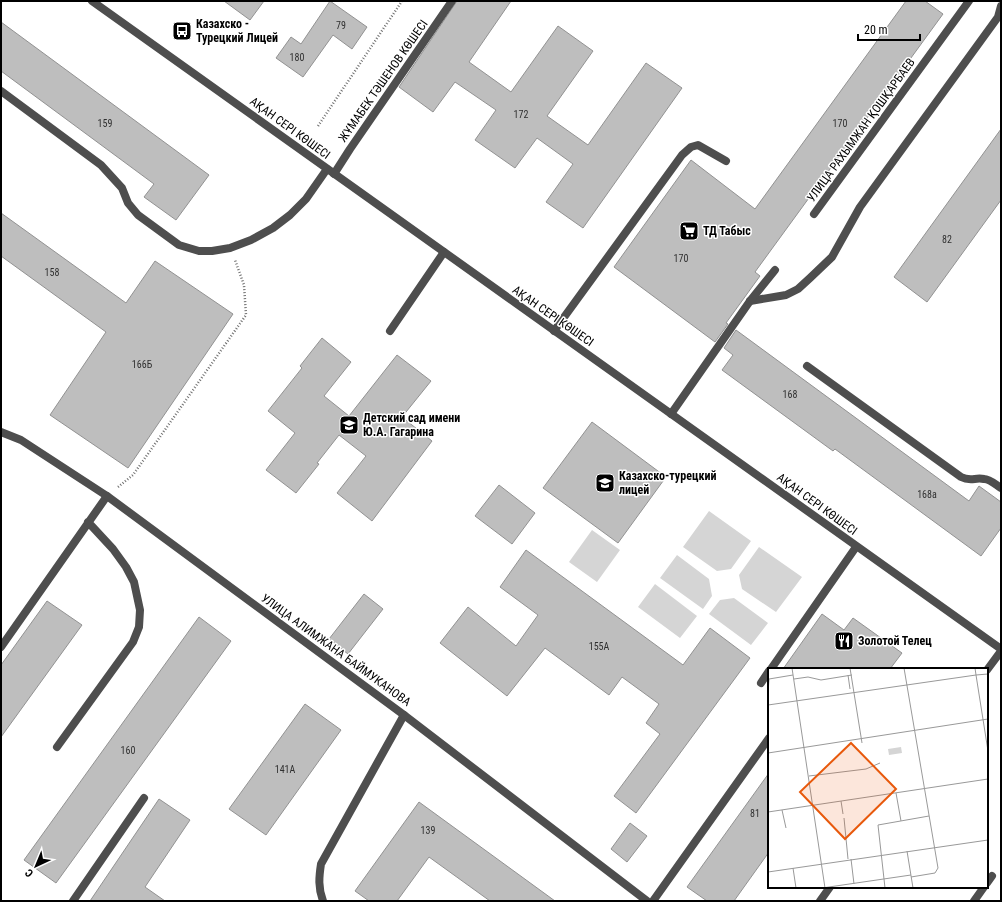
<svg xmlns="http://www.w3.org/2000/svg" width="1002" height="902" font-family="'Roboto Condensed',sans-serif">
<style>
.green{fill:#d5d5d5}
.building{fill:#bebebe;stroke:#929292}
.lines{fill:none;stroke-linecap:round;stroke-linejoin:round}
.path{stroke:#707070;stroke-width:2.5;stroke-dasharray:1 2;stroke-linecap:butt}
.service{stroke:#4e4e4e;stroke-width:8}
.minor{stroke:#4e4e4e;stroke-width:8}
.tertiary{stroke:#4e4e4e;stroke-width:8}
.labels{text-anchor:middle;stroke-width:3;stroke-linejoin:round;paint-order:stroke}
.number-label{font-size:10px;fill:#303030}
.poi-label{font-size:12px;font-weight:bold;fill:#000;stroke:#fff;text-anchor:start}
.street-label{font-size:12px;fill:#000;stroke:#fff}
.inset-road{fill:none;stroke:#999;stroke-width:1}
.view{fill:#e8590c;fill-opacity:0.15;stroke:#e8590c;stroke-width:2}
.inset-edge{fill:none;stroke:#000;stroke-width:2}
</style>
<rect width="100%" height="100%" fill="#fff"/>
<path class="green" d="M 709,511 L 751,541 L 731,569 L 717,571 L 683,547 Z
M 592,530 L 620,550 L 597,582 L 569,562 Z
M 759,547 L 802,577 L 776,612 L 742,589 L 739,575 Z
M 677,555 L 709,579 L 712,596 L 703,609 L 660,578 Z
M 655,584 L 697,616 L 680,638 L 638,607 Z
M 734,598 L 768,623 L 751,645 L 709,614 L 720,600 Z"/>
<path class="building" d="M 224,1 L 264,1 L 250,20 Z
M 330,1 L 367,27 L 352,49 L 333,35 L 303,77 L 276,58 L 291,37 L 301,44 Z
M 457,1 L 511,1 L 469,62 L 511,92 L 558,26 L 593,51 L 547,116 L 588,145 L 646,63 L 682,88 L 583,228 L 546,202 L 573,164 L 537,138 L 515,168 L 475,140 L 496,110 L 455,82 L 433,112 L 399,87 Z
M 906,1 L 925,1 L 943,14 L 755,272 L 760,276 L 726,323 L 728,324 L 715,342 L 614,267 L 691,160 L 755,209 Z
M 1,22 L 209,175 L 176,220 L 144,197 L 154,184 L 1,71 Z
M 1001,129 L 1001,200 L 927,302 L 894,277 Z
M 1,213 L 126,303 L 155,261 L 233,314 L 128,468 L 50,415 L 106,332 L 1,256 Z
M 736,330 L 969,501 L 979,486 L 1001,502 L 1001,528 L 981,556 L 835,449 L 833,451 L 722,370 L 733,355 L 724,348 Z
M 322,338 L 351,362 L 324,396 L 349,416 L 397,355 L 431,381 L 402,417 L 432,441 L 372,521 L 337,493 L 366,456 L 339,435 L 317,463 L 319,464 L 296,493 L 266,470 L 295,433 L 268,411 L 302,368 L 300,366 Z
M 592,422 L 666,477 L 618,543 L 543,488 Z
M 499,485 L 535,513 L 512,544 L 475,516 Z
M 526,550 L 683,665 L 710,628 L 750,658 L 636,813 L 614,796 L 660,734 L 646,723 L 659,704 L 622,677 L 609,695 L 545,648 L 507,696 L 440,643 L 468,607 L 516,646 L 538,615 L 500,587 Z
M 364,594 L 383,609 L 348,654 L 329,639 Z
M 47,601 L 82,625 L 1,737 L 1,665 Z
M 822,614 L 844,630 L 853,618 L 902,653 L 890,669 L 783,669 Z
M 199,617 L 231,641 L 56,883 L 24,860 Z
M 305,704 L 341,730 L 266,835 L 229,809 Z
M 769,773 L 769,852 L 734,901 L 707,901 L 687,887 Z
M 159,799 L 190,820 L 145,887 L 165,901 L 90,901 Z
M 419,802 L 555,901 L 490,901 L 429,857 L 397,901 L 369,901 L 355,891 Z
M 630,823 L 647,836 L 627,862 L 611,849 Z"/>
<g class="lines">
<path class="path" d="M 318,126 L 402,1
M 118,487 L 133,475 L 246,315 L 244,285 L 235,260"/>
<path class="service" d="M 1,91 L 101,165 L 122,188 L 128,203 L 138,215 L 179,245 L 199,251 L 212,251 L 230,248 L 251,240 L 273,228 L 290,215 L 306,199 L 327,169
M 334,174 L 350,149 L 452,1
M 750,301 L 786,295 L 798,289 L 810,278 L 832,257 L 860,207 L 998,17 L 1001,6
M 390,331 L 444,252
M 554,331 L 682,155 L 691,147 L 698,145 L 726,161
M 807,366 L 961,477 C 971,482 975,477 984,479 C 990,479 996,485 1001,488
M 1,647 L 107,496
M 771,669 L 856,547
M 761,683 L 769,671
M 57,747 L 133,642 L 139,627 L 140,610 L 134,582 L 126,567 L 113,549 L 88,522
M 987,883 L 992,876
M 73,901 L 144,798
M 323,901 C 318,888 319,877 321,864 L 404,715
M 653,901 L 769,738
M 974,901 L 984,887"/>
<path class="minor" d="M 814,214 L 969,1
M 671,414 L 750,301 L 775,270
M 1,432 L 21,440 L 107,496 L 404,715 L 647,901"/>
<path class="tertiary" d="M 92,1 L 1001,649
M 987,670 L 1001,651
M 820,901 L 830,887"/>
</g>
<defs>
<g id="bus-square" transform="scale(1)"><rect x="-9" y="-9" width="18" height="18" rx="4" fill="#000" stroke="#fff"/><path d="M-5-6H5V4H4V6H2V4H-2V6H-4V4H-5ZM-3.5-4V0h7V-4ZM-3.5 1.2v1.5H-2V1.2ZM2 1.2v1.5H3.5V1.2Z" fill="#fff"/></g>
<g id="supermarket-square" transform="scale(1)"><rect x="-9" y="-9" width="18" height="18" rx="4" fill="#000" stroke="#fff"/><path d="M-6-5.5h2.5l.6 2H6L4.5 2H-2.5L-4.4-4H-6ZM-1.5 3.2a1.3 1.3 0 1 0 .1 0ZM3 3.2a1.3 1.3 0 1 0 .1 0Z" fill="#fff"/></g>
<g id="school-square" transform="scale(1)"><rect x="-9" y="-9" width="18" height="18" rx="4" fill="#000" stroke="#fff"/><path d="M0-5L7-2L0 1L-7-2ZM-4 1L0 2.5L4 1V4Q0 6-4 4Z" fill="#fff"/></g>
<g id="university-square" transform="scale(1)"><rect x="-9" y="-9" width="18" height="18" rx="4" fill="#000" stroke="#fff"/><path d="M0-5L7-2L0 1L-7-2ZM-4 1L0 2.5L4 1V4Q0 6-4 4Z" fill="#fff"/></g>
<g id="restaurant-square" transform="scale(1)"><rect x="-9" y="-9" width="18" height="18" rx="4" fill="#000" stroke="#fff"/><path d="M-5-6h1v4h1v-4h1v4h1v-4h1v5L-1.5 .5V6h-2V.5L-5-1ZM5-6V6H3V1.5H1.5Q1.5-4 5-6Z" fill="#fff"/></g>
</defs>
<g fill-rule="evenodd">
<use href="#bus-square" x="182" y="31"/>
<use href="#supermarket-square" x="689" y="231"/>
<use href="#school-square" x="349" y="425"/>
<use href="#university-square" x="605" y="483"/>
<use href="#restaurant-square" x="844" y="641"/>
</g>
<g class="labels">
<g class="number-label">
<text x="341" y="29">79</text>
<text x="297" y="61">180</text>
<text x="521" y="118">172</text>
<text x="105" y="127">159</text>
<text x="840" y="127">170</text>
<text x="947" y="243">82</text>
<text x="681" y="262">170</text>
<text x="52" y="276">158</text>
<text x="142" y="368">166Б</text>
<text x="790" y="398">168</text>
<text x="927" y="498">168а</text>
<text x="599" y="650">155А</text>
<text x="128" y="754">160</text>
<text x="285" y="773">141А</text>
<text x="755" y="817">81</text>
<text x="428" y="834">139</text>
</g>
<g class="poi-label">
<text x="196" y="28">Казахско -<tspan x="196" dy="14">Турецкий Лицей</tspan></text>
<text x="703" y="235">ТД Табыс</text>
<text x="363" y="422">Детский сад имени<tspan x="363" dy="14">Ю.А. Гагарина</tspan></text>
<text x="619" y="480">Казахско-турецкий<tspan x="619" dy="14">лицей</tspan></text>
<text x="858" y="645">Золотой Телец</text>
</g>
<g class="street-label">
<text transform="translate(383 81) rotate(-55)" y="4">ЖҰМАБЕК ТӘШЕНОВ КӨШЕСІ</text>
<text transform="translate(290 128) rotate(36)" y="4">АҚАН СЕРІ КӨШЕСІ</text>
<text transform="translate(861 130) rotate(-54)" y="4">УЛИЦА РАХЫМЖАН ҚОШҚАРБАЕВ</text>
<text transform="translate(553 316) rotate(35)" y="4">АҚАН СЕРІ КӨШЕСІ</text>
<text transform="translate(817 504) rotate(36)" y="4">АҚАН СЕРІ КӨШЕСІ</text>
<text transform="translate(336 650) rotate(36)" y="4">УЛИЦА АЛИМЖАНА БАЙМУКАНОВА</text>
</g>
</g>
<g transform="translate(768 668)">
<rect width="220" height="220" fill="#fff"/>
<path d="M 133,79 L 134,85 L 121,87 L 120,81 Z" fill="#d5d5d5"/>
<path class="inset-road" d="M 24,0 L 57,220M 82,0 L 94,75M 136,0 L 170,200 L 167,205 L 143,209M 207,0 L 208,7 L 220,6M 80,7 L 82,21M 26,11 L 40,9 L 53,12 L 84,7M 0,25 L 1,11 L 25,7M 0,37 L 208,7 L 220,83M 0,85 L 220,51M 41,108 L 98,101 L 112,95M 128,125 L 133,153M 73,133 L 75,146M 14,142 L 18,160M 0,144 L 220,111M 76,150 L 80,191M 139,183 L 145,220M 83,191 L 86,216M 25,200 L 28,220M 0,204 L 220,172M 54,220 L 143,207M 117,220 L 110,157 L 161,148"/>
<path class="view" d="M 83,75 L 128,121 L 77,171 L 32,124 Z"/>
<rect width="220" height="220" class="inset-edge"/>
</g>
<rect width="1002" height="902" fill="none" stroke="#000000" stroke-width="4"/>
<g transform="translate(36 866) rotate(224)" stroke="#ffffff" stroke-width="3" paint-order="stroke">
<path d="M0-3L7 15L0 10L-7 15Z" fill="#000000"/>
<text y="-6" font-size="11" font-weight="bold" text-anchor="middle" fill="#000000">С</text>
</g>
<path d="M858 34v6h62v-6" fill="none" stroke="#000000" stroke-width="2"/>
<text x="864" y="34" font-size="12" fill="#000000" stroke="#ffffff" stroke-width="3" paint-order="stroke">20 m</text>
</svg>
